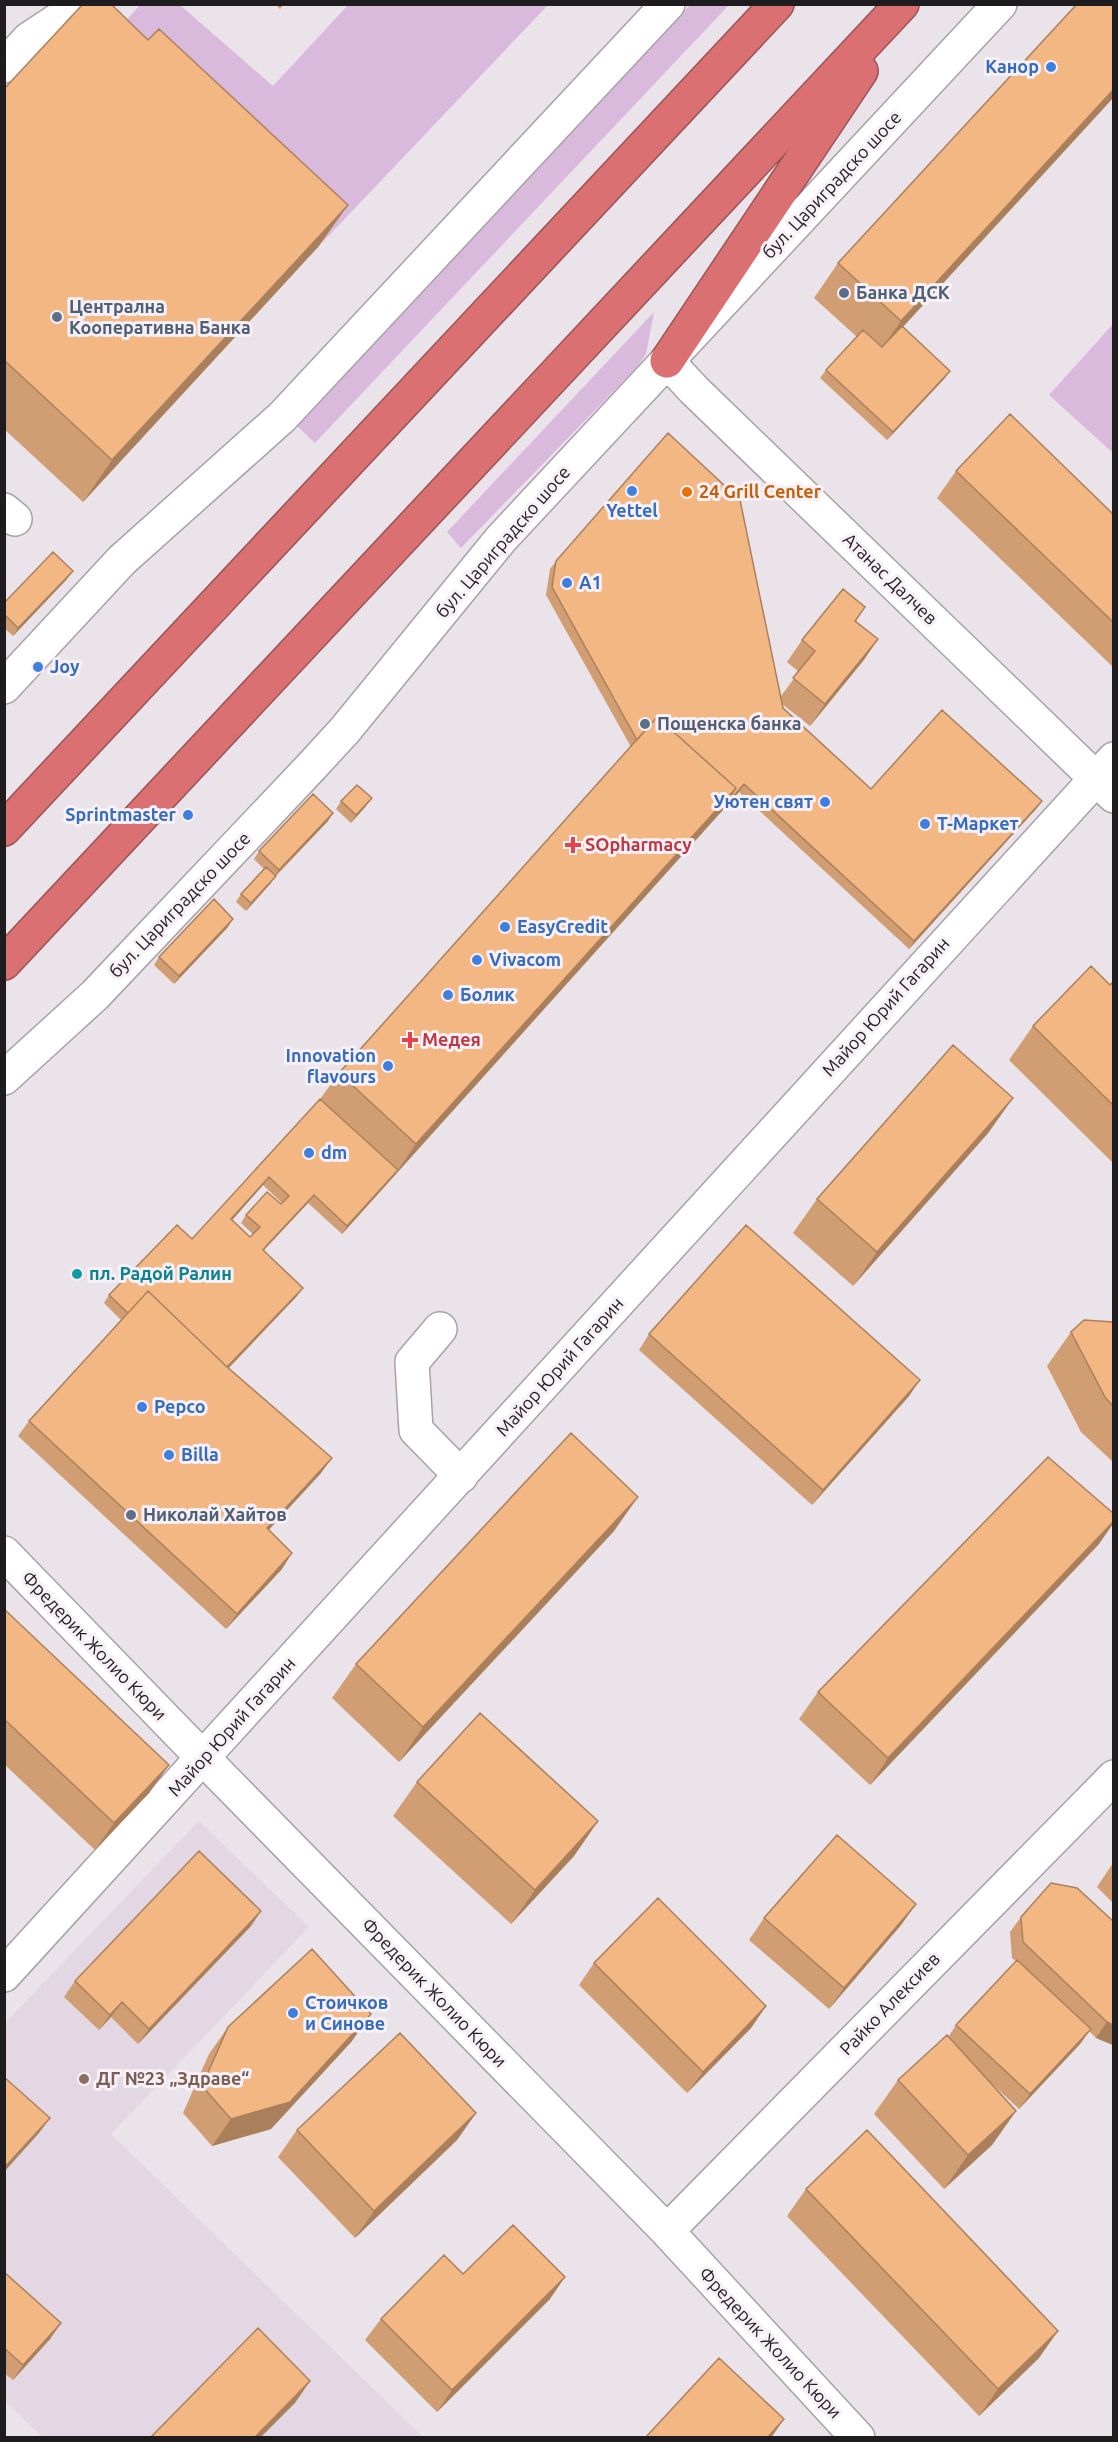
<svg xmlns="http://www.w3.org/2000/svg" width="1118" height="2442" font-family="Ubuntu,sans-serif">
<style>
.built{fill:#e3d7e4}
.green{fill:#dabadc}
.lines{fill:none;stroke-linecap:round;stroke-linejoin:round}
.minor-casing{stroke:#a8a2a8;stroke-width:36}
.highway-casing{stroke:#995355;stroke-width:36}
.minor{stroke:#fff;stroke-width:33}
.highway{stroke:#da7072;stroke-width:33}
.wall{fill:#d19d72;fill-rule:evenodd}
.shaded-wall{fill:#aa805c}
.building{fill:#f3b784;stroke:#aa805c;stroke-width:1.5;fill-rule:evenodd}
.shop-dot{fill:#3f7fe0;stroke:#f7f0f7;stroke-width:2}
.service-dot{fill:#5c6f8a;stroke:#f7f0f7;stroke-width:2}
.food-dot{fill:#e8710a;stroke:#f7f0f7;stroke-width:2}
.health-dot{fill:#e0444e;stroke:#f7f0f7;stroke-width:2}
.culture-dot{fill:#0f9aa8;stroke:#f7f0f7;stroke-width:2}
.education-dot{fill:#8d6e63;stroke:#f7f0f7;stroke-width:2}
.labels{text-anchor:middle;stroke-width:6;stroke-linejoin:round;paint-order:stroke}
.shop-label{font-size:18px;font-weight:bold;fill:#366cbe;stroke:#f7f0f7;text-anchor:start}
.street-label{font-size:18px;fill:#1f1c1f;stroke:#f7f0f7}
.service-label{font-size:18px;font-weight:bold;fill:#4e5e75;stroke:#f7f0f7;text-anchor:start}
.food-label{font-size:18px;font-weight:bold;fill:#c56008;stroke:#f7f0f7;text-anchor:start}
.health-label{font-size:18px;font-weight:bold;fill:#be3a42;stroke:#f7f0f7;text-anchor:start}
.culture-label{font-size:18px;font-weight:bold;fill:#0d838f;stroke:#f7f0f7;text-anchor:start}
.education-label{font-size:18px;font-weight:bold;fill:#785e54;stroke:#f7f0f7;text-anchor:start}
</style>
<rect width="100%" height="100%" fill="#eae3ea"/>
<path class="built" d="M 199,1821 L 309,1927 L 111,2134 L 423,2437 L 42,2437 L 5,2401 L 4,2024 Z"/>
<path class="green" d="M 140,5 L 180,5 L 273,86 L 348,5 L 548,5 L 318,247 L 103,46 Z
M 690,5 L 729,5 L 315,443 L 296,425 Z
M 654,312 L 646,354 L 638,366 L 461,548 L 447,532 Z
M 1113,324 L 1113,453 L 1049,395 Z"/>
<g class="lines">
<g class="minor-casing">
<path id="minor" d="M 4,66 L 29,39 L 82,4
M 667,361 L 694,390 L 1114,796
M 4,510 L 15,519
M 4,687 L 122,560 L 282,417 L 668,4
M 4,1078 L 95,995 L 312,766 L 345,730 L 501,539 L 1000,4
M 440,1329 L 412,1362 L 416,1430 L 461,1476
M 4,1553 L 203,1758 L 667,2231 L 858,2438
M 4,1975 L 1114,759
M 667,2231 L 1114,1777"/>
</g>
<g class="highway-casing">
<path id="highway" d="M 667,361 L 861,71
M 4,829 L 777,4
M 4,963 L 902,4"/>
</g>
<use href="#minor" class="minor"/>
<use href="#highway" class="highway"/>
</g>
<path class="wall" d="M 275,4 L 284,4 L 280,9 Z
M 148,40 L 348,205 L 318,247 L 83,502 L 4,429 L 4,89 Z
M 1113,98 L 903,327 L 950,371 L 944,379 L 887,440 L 820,378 L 826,370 L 857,337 L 814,298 L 838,263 Z
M 956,471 L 1113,514 L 1113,667 L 937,498 Z
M 556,561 L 781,696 L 799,672 L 787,662 L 802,640 L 865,607 L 856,621 L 878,639 L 863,661 L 810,726 L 782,704 L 783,708 L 871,789 L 1042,801 L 1036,809 L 909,949 L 739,792 L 342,1234 L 308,1203 L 264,1250 L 297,1296 L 229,1368 L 321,1473 L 268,1530 L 282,1569 L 226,1629 L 18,1436 L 29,1421 L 121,1320 L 104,1303 L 109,1295 L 192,1239 L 320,1099 L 339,1073 L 631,747 L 546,595 L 550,569 ZM 263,1185 L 282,1203 L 246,1215 L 241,1223 L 253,1234 L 250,1237 L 232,1220 Z
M 67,579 L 13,636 L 4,628 L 4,603 Z
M 341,801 L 366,806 L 351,823 L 336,809 Z
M 328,821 L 276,876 L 270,884 L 246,911 L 236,902 L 241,894 L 264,869 L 254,859 L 259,851 Z
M 228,927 L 174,984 L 154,965 L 159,957 Z
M 1113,982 L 1113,1163 L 1009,1060 L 1033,1026 L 1110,985 Z
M 989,1132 L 853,1286 L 793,1233 L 817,1199 Z
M 1113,1322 L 1113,1462 L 1081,1432 L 1047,1366 L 1071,1332 Z
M 649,1334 L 909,1396 L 812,1505 L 639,1350 Z
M 614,1531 L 399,1762 L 332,1698 L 356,1664 Z
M 1099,1544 L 870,1785 L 799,1719 L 818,1692 Z
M 4,1609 L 150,1792 L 95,1850 L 4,1764 Z
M 417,1782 L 598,1821 L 574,1856 L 511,1924 L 393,1816 Z
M 1113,1863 L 1113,1903 L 1097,1887 Z
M 1077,1888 L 1113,2045 L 1096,2038 L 1089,2031 L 1080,2044 L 1019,2109 L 990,2082 L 1016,2111 L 992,2145 L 944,2189 L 874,2114 L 898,2080 L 949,2036 L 956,2025 L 1016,1961 L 1012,1958 L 1010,1932 L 1021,1917 Z
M 916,1904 L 901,1925 L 829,2009 L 749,1940 L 764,1918 Z
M 251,1926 L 138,2044 L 111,2017 L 99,2030 L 64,1997 L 75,1981 Z
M 594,1963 L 766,2006 L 751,2028 L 687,2093 L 579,1985 Z
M 228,2027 L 352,2041 L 271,2129 L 212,2146 L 183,2113 L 209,2054 Z
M 476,2113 L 457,2140 L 355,2238 L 278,2157 L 297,2130 Z
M 806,2189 L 1039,2358 L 979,2416 L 787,2216 Z
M 4,2272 L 61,2323 L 50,2339 L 13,2380 L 4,2373 Z
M 463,2274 L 550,2299 L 437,2412 L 365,2340 L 381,2319 Z"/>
<path class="shaded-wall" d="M 1113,90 L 1113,98 L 877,355 L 901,321 Z
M 348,205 L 318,247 L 83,502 L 112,460 Z
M 950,371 L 944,379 L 887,440 L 893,432 Z
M 73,571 L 67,579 L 13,636 L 18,628 Z
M 878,639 L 863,661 L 810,726 L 825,704 Z
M 744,784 L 739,792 L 712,822 L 342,1234 L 347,1226 L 398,1170 L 416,1144 L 736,788 Z
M 372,798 L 366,806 L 351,823 L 356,815 Z
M 1042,801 L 1036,809 L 909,949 L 914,941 Z
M 333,813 L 328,821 L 273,878 L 279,870 Z
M 276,876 L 270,884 L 246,911 L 251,903 Z
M 233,919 L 228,927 L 174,984 L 179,976 Z
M 1013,1098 L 989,1132 L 853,1286 L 877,1252 Z
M 269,1177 L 263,1185 L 226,1227 L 231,1219 Z
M 314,1195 L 308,1203 L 263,1251 L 263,1250 Z
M 303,1288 L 297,1296 L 216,1381 L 221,1373 Z
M 920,1380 L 909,1396 L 812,1505 L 823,1490 Z
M 332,1458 L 321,1473 L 256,1544 L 267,1528 Z
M 638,1497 L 614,1531 L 399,1762 L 423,1727 Z
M 1113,1522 L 1113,1524 L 1099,1544 L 870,1785 L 888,1758 Z
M 292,1553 L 282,1569 L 226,1629 L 237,1614 Z
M 169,1765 L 150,1792 L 95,1850 L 114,1823 Z
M 598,1821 L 574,1856 L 511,1924 L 535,1890 Z
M 916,1904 L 901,1925 L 829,2009 L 844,1988 Z
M 261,1911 L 251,1926 L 138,2044 L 149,2029 Z
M 122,2002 L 111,2017 L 99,2030 L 110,2015 Z
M 766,2006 L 751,2028 L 687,2093 L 703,2072 Z
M 371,2014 L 352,2041 L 271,2129 L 212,2146 L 231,2119 Z
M 1107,2022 L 1113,2025 L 1113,2045 L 1096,2038 Z
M 1091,2029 L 1080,2044 L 1019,2109 L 1030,2094 Z
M 1016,2111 L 992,2145 L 944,2189 L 968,2155 Z
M 476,2113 L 457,2140 L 355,2238 L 374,2211 Z
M 50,2118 L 39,2133 L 4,2172 L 4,2168 Z
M 565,2277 L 550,2299 L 437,2412 L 452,2390 Z
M 61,2323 L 50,2339 L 13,2380 L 23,2365 Z
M 1058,2331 L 1039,2358 L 979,2416 L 998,2389 Z
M 310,2381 L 295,2403 L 260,2438 L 254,2438 Z
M 784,2419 L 771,2438 L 767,2438 Z"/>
<path class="building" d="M 83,4 L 111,4 L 148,40 L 159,29 L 348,205 L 112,460 L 4,360 L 4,89 Z
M 1077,4 L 1113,4 L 1113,90 L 901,321 L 838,263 Z
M 902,326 L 950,371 L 893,432 L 826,370 L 863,330 L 882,347 Z
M 1010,414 L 1113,514 L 1113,622 L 956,471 Z
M 668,433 L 740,500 L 783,708 L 871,789 L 942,710 L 1042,801 L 914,941 L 744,784 L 718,814 L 736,788 L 657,717 L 637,740 L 552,587 L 556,561 Z
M 53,552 L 73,571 L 18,628 L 4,614 L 4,603 Z
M 843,589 L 865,607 L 855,621 L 878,639 L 825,704 L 793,678 L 815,651 L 802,640 Z
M 657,717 L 736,788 L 416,1144 L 339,1073 Z
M 357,785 L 372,798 L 356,815 L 341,801 Z
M 313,794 L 333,813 L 279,870 L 259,851 Z
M 266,867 L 276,876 L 251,903 L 241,894 Z
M 214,899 L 233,919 L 179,976 L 159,957 Z
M 1091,966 L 1110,985 L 1113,982 L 1113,1105 L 1033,1026 Z
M 953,1045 L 1013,1098 L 877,1252 L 817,1199 Z
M 320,1099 L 398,1170 L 347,1226 L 314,1195 L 268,1244 L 263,1250 L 303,1288 L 227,1367 L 148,1291 L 128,1313 L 109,1295 L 177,1225 L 192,1239 ZM 269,1177 L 289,1196 L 281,1204 L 267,1192 L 246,1215 L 260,1227 L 250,1237 L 231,1219 Z
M 746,1225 L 920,1380 L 823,1490 L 649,1334 Z
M 148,1291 L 226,1366 L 332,1458 L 267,1528 L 292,1553 L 237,1614 L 29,1421 Z
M 1084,1320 L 1113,1322 L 1113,1406 L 1105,1397 L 1071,1332 Z
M 571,1433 L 638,1497 L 423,1727 L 356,1664 Z
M 1048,1457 L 1113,1513 L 1113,1522 L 888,1758 L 818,1692 Z
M 4,1609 L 169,1765 L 114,1823 L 4,1719 Z
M 480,1713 L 598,1821 L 535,1890 L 417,1782 Z
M 837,1835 L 916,1904 L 844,1988 L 764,1918 Z
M 199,1851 L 261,1911 L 149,2029 L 122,2002 L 110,2015 L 75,1981 Z
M 1051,1883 L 1077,1888 L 1113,1921 L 1113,2025 L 1107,2022 L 1023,1942 L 1021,1917 Z
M 658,1898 L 766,2006 L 703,2072 L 594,1963 Z
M 312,1949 L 371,2014 L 290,2102 L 231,2119 L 202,2086 L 228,2027 Z
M 1017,1960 L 1091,2029 L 1030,2094 L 956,2025 Z
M 400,2033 L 476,2113 L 374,2211 L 297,2130 Z
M 947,2035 L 1016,2111 L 968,2155 L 898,2080 Z
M 4,2077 L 50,2118 L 4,2168 Z
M 867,2130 L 1058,2331 L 998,2389 L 806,2189 Z
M 513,2225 L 565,2277 L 452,2390 L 381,2319 L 444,2255 L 463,2274 Z
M 4,2272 L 61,2323 L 23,2365 L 4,2348 Z
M 258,2328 L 310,2381 L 254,2438 L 150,2438 Z
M 719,2358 L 784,2419 L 767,2438 L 645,2438 Z"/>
<g class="shop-dot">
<circle cx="1051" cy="67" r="6"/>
<circle cx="632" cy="491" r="6"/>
<circle cx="567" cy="583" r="6"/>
<circle cx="38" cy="667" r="6"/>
<circle cx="825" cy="802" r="6"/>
<circle cx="188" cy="815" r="6"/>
<circle cx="925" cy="824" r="6"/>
<circle cx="505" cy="927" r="6"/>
<circle cx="477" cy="960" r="6"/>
<circle cx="448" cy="995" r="6"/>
<circle cx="388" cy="1066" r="6"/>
<circle cx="309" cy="1153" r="6"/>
<circle cx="142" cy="1407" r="6"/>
<circle cx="169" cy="1455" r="6"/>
<circle cx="293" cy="2013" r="6"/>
</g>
<g class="service-dot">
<circle cx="844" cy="293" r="6"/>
<circle cx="57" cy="317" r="6"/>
<circle cx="645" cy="724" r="6"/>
<circle cx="131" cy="1515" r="6"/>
</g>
<circle class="food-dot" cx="687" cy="492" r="6"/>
<g class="health-dot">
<path d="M570 836h6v6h6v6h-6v6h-6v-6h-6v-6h6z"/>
<path d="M407 1031h6v6h6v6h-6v6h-6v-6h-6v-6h6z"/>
</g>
<circle class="culture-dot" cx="77" cy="1274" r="6"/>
<circle class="education-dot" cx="84" cy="2079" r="6"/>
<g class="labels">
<g class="shop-label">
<text x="1039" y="73" text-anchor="end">Канор</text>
<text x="632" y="517" text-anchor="middle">Yettel</text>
<text x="579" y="589">A1</text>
<text x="50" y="673">Joy</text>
<text x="813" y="808" text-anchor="end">Уютен свят</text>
<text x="176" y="821" text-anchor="end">Sprintmaster</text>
<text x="937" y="830">Т-Маркет</text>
<text x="517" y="933">EasyCredit</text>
<text x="489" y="966">Vivacom</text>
<text x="460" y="1001">Болик</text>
<text x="376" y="1062" text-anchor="end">Innovation<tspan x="376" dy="21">flavours</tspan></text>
<text x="321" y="1159">dm</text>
<text x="154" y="1413">Pepco</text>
<text x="181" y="1461">Billa</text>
<text x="305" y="2009">Стоичков<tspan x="305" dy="21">и Синове</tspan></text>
</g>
<g class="street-label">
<text transform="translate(832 185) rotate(-47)" y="6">бул. Цариградско шосе</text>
<text transform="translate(503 542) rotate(-49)" y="6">бул. Цариградско шосе</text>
<text transform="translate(890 579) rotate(44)" y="6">Атанас Далчев</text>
<text transform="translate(180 905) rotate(-46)" y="6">бул. Цариградско шосе</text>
<text transform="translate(886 1007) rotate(-48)" y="6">Майор Юрий Гагарин</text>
<text transform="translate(560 1367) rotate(-48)" y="6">Майор Юрий Гагарин</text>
<text transform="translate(94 1646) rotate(46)" y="6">Фредерик Жолио Кюри</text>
<text transform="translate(232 1727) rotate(-48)" y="6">Майор Юрий Гагарин</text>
<text transform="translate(434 1993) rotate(46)" y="6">Фредерик Жолио Кюри</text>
<text transform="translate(890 2004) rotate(-46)" y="6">Райко Алексиев</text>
<text transform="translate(770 2343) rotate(47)" y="6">Фредерик Жолио Кюри</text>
</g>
<g class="service-label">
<text x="856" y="299">Банка ДСК</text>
<text x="69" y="313">Централна<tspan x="69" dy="21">Кооперативна Банка</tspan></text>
<text x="657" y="730">Пощенска банка</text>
<text x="143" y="1521">Николай Хайтов</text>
</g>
<g class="food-label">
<text x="699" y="498">24 Grill Center</text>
</g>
<g class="health-label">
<text x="585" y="851">SOpharmacy</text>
<text x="422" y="1046">Медея</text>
</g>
<g class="culture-label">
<text x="89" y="1280">пл. Радой Ралин</text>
</g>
<g class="education-label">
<text x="96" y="2085">ДГ №23 „Здраве“</text>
</g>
</g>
<rect width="1118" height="2442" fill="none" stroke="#1f1c1f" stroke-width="12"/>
</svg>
